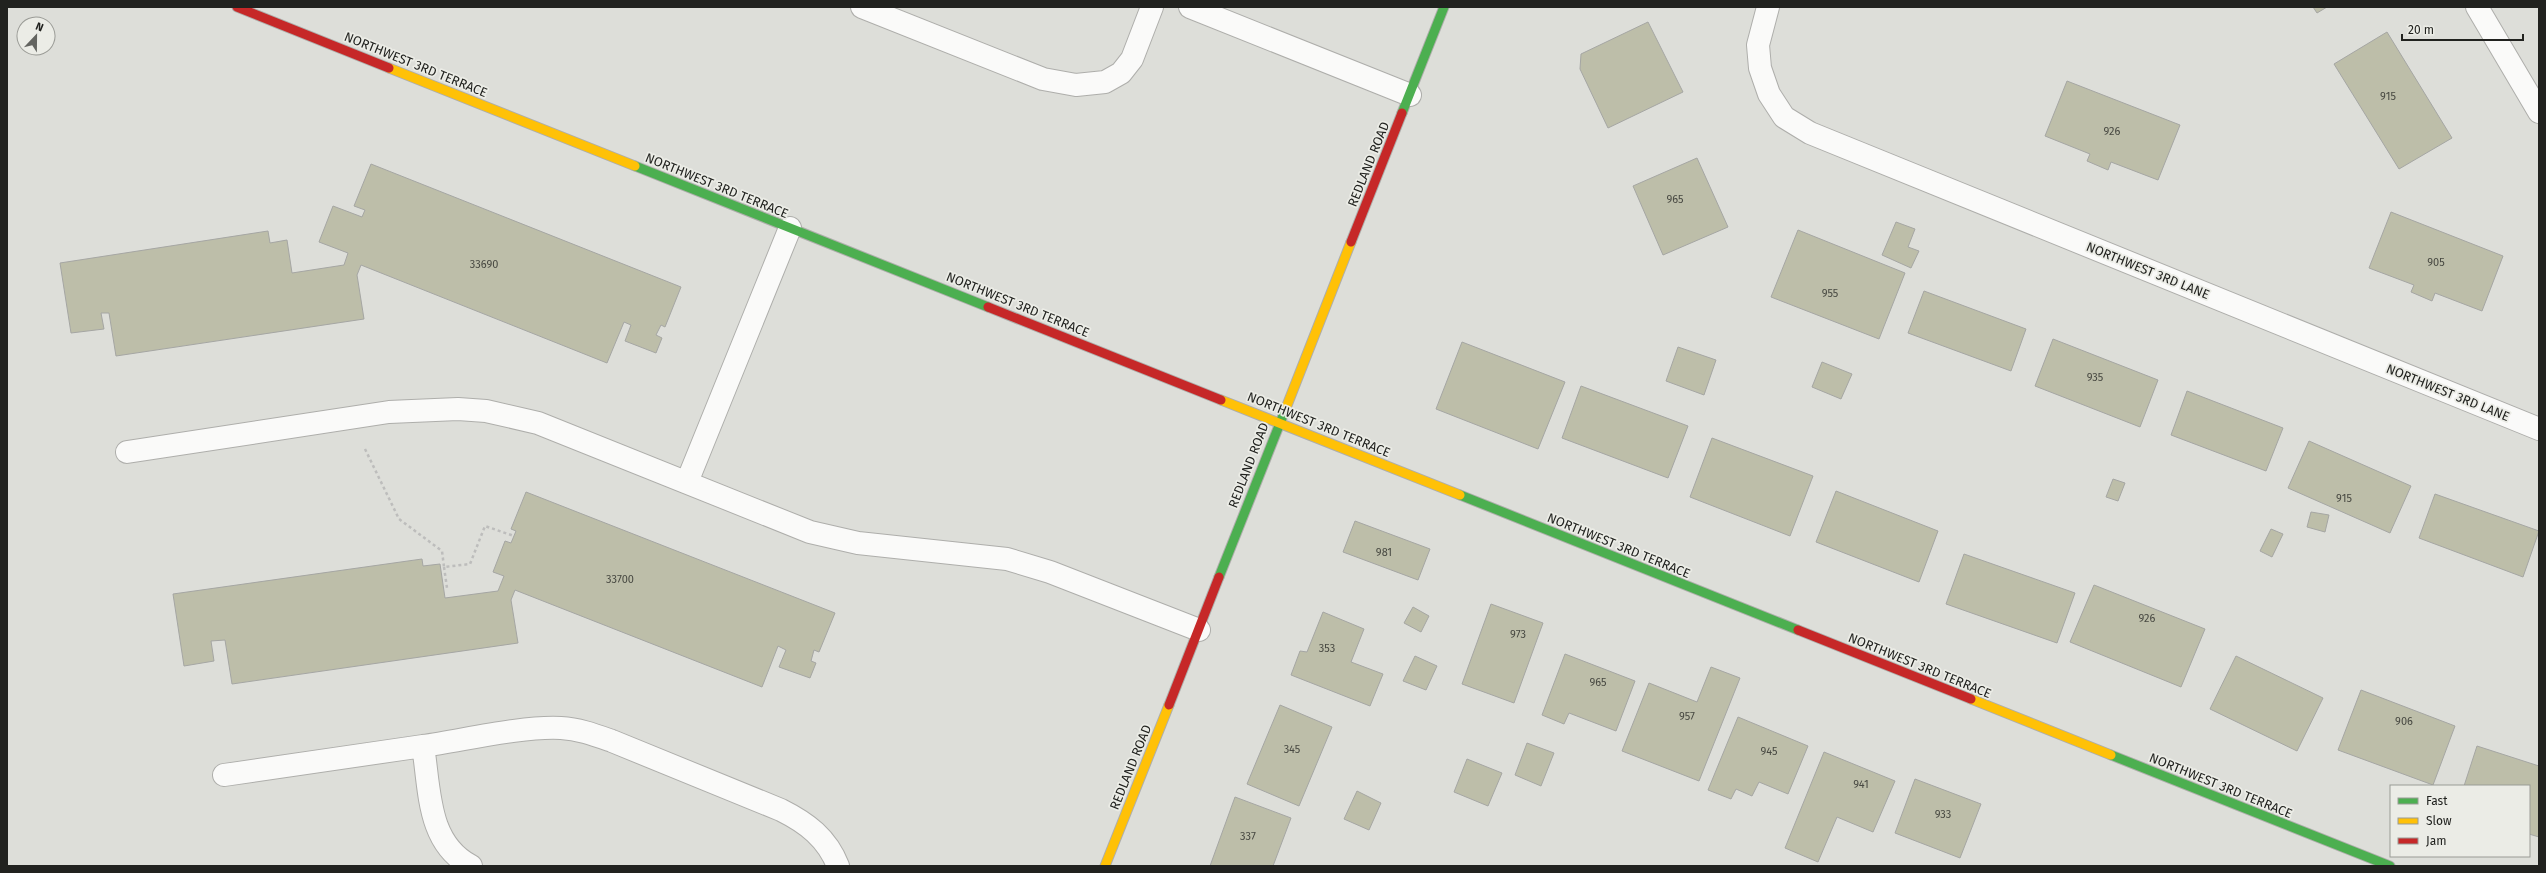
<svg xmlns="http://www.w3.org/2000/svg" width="2546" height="873" font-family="'Fira Sans',sans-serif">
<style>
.building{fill:#bdbea9;stroke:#a5a6a3}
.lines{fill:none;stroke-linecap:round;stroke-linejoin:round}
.lane-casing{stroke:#aeaeab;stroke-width:24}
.street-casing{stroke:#aeaeab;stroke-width:24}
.fast-casing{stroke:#aeaeab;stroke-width:11}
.slow-casing{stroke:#aeaeab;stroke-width:11}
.jam-casing{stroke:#aeaeab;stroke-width:11}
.path{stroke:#bdbdbc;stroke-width:2.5;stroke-dasharray:3 3;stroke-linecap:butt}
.lane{stroke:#fafaf9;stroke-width:22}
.street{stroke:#fafaf9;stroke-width:22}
.fast{stroke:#4caf50;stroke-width:9}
.slow{stroke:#ffc107;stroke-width:9}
.jam{stroke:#c62828;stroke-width:9}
.labels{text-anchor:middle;stroke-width:3.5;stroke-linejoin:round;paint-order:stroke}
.number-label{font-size:11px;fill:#484942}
.street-label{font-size:13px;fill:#21221f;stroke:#ebece6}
</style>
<rect width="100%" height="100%" fill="#ddded9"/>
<path class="building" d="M 2313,7 L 2327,7 L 2317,13 Z
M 1648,22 L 1683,92 L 1608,128 L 1580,69 L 1581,54 Z
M 2387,32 L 2452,138 L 2399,169 L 2334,64 Z
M 2067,81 L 2180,125 L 2158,180 L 2111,162 L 2108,170 L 2087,161 L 2090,154 L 2045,136 Z
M 1697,158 L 1728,227 L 1663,255 L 1633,186 Z
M 371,164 L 681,287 L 665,327 L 661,325 L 656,335 L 662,338 L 656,353 L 625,341 L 631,325 L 624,322 L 607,363 L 361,265 L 357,275 L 364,319 L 116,356 L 109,313 L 101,313 L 104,329 L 71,333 L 60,263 L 268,231 L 270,243 L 287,240 L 292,273 L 344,265 L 348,253 L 319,242 L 333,206 L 362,217 L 365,210 L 354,206 Z
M 2391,212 L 2503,256 L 2482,311 L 2435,293 L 2432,301 L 2411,292 L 2414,285 L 2369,268 Z
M 1896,222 L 1915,229 L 1908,247 L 1919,251 L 1911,268 L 1882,255 Z
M 1798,230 L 1905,273 L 1879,339 L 1771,297 Z
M 1924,291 L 2026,329 L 2011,371 L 1908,333 Z
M 2053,339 L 2158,380 L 2140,427 L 2035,386 Z
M 1462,342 L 1565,382 L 1538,449 L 1436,409 Z
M 1678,347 L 1716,360 L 1704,395 L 1666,381 Z
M 1822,362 L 1852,374 L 1841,399 L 1812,387 Z
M 1581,386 L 1688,426 L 1668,478 L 1562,438 Z
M 2187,391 L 2283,428 L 2266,471 L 2171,435 Z
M 1712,438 L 1813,476 L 1790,536 L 1690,497 Z
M 2309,441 L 2411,486 L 2390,533 L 2288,488 Z
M 2113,479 L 2125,483 L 2118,501 L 2106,497 Z
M 1836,491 L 1938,531 L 1919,582 L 1816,542 Z
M 526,492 L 835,613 L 819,652 L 814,650 L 811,661 L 816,663 L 810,678 L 779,667 L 786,650 L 778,646 L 762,687 L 515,590 L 511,600 L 518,643 L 232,684 L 225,640 L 211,641 L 214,661 L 184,666 L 173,594 L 422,559 L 423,566 L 440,564 L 445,598 L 498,591 L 504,576 L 493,572 L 505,541 L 511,543 L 516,531 L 511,529 Z
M 2435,494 L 2539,531 L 2523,577 L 2419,538 Z
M 2311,512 L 2329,515 L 2325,532 L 2307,527 Z
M 1355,521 L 1430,549 L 1418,580 L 1343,552 Z
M 2271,529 L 2283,534 L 2272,557 L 2260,551 Z
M 1964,554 L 2075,593 L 2057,643 L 1946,604 Z
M 2094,585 L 2205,629 L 2181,687 L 2070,642 Z
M 1491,604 L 1543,623 L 1514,703 L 1462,684 Z
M 1413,607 L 1429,616 L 1421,632 L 1404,623 Z
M 1323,612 L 1364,629 L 1351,662 L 1383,674 L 1370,706 L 1291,675 L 1300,651 L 1307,652 Z
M 1565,654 L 1635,681 L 1616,731 L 1569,713 L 1564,724 L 1542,715 Z
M 1415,656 L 1437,666 L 1426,690 L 1403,681 Z
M 2236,656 L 2323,698 L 2297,751 L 2210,709 Z
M 1711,667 L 1740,678 L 1699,781 L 1622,751 L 1649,683 L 1697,702 Z
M 2361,690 L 2455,726 L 2433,785 L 2338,750 Z
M 1280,705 L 1332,727 L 1299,806 L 1247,784 Z
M 1738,717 L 1808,746 L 1788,794 L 1759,782 L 1752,796 L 1736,789 L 1731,799 L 1708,790 Z
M 1527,743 L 1554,753 L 1541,786 L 1515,775 Z
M 2477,746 L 2539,766 L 2539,837 L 2529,834 L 2529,786 L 2464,786 Z
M 1824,752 L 1895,781 L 1873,832 L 1837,817 L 1818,862 L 1785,848 Z
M 1467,759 L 1502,773 L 1488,806 L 1454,792 Z
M 1915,779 L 1981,804 L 1960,858 L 1895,833 Z
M 1357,791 L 1381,803 L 1369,830 L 1344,819 Z
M 1235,797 L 1291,818 L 1273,866 L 1210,866 Z"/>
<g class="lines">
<g class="lane-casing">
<path id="lane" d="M 862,7 L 1043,79 L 1076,85 L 1105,82 L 1121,73 L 1132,59 L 1152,7
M 1190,7 L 1410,95
M 127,452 L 389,412 L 458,409 L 486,411 L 538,423 L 810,532 L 858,543 L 1007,559 L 1050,572 L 1199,630
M 687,482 L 790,228
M 224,775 L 423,746
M 471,866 C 427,843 430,790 423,746 C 465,740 521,726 561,728 C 579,729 595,735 612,741 L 781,810 C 807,823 827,838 838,866"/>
</g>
<g class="street-casing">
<path id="street" d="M 1768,7 L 1758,45 L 1760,68 L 1769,94 L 1784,117 L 1810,133 L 2539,429
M 2477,7 L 2539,112"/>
</g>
<g class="fast-casing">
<path id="fast" d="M 1402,113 L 1444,7
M 635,166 L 988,307
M 1460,495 L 1798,630
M 1219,577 L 1286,408
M 2111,755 L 2390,866"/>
</g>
<g class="slow-casing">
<path id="slow" d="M 389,68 L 635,166
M 1221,400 L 1460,495
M 1286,408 L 1351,242
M 1971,699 L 2111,755
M 1105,866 L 1169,705"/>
</g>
<g class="jam-casing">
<path id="jam" d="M 237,7 L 389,68
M 1351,242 L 1402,113
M 988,307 L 1221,400
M 1798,630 L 1971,699
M 1169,705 L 1219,577"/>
</g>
<path class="path" d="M 365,449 L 399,519 L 442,551 L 444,567 L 470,564 L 485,526 L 514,536
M 444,567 L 447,588"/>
<use href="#lane" class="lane"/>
<use href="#street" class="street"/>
<use href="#fast" class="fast"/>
<use href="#slow" class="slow"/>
<use href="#jam" class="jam"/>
</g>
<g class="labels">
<g class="number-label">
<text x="2388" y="100">915</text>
<text x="2112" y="135">926</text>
<text x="1675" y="203">965</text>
<text x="2436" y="266">905</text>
<text x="484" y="268">33690</text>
<text x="1830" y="297">955</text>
<text x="2095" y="381">935</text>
<text x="2344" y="502">915</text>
<text x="1384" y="556">981</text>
<text x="620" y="583">33700</text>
<text x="2147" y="622">926</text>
<text x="1518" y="638">973</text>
<text x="1327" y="652">353</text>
<text x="1598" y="686">965</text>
<text x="1687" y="720">957</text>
<text x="2404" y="725">906</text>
<text x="1292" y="753">345</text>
<text x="1769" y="755">945</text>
<text x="1861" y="788">941</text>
<text x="1943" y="818">933</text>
<text x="1248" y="840">337</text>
</g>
<g class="street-label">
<text transform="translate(416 64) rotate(22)" y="5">NORTHWEST 3RD TERRACE</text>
<text transform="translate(1368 164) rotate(-68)" y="5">REDLAND ROAD</text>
<text transform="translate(717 185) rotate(22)" y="5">NORTHWEST 3RD TERRACE</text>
<text transform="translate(2148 270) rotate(22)" y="5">NORTHWEST 3RD LANE</text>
<text transform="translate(1018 304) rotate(22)" y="5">NORTHWEST 3RD TERRACE</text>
<text transform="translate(2448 392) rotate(22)" y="5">NORTHWEST 3RD LANE</text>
<text transform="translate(1319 424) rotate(22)" y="5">NORTHWEST 3RD TERRACE</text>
<text transform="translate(1248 465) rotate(-69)" y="5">REDLAND ROAD</text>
<text transform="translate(1619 545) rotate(22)" y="5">NORTHWEST 3RD TERRACE</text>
<text transform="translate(1920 665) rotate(22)" y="5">NORTHWEST 3RD TERRACE</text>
<text transform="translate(1130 767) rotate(-68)" y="5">REDLAND ROAD</text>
<text transform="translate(2221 785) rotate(22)" y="5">NORTHWEST 3RD TERRACE</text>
</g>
</g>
<rect width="2546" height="873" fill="none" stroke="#21221f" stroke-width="16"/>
<rect x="2390" y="785" width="140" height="72" fill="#ebece6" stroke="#9a9b96"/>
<rect x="2398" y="798" width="20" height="6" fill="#4caf50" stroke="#9a9b96"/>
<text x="2426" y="805" font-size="12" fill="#21221f">Fast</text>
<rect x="2398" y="818" width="20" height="6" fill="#ffc107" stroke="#9a9b96"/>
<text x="2426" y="825" font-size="12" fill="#21221f">Slow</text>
<rect x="2398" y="838" width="20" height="6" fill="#c62828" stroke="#9a9b96"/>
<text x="2426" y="845" font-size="12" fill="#21221f">Jam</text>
<g transform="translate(36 36) rotate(22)"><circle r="19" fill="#ebece6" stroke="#9a9b96"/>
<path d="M0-3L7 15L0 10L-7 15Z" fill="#636460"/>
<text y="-6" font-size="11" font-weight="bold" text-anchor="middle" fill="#21221f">N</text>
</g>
<path d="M2402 34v6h121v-6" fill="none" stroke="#21221f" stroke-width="2"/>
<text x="2408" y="34" font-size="12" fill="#21221f" stroke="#ebece6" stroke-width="3" paint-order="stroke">20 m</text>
</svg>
